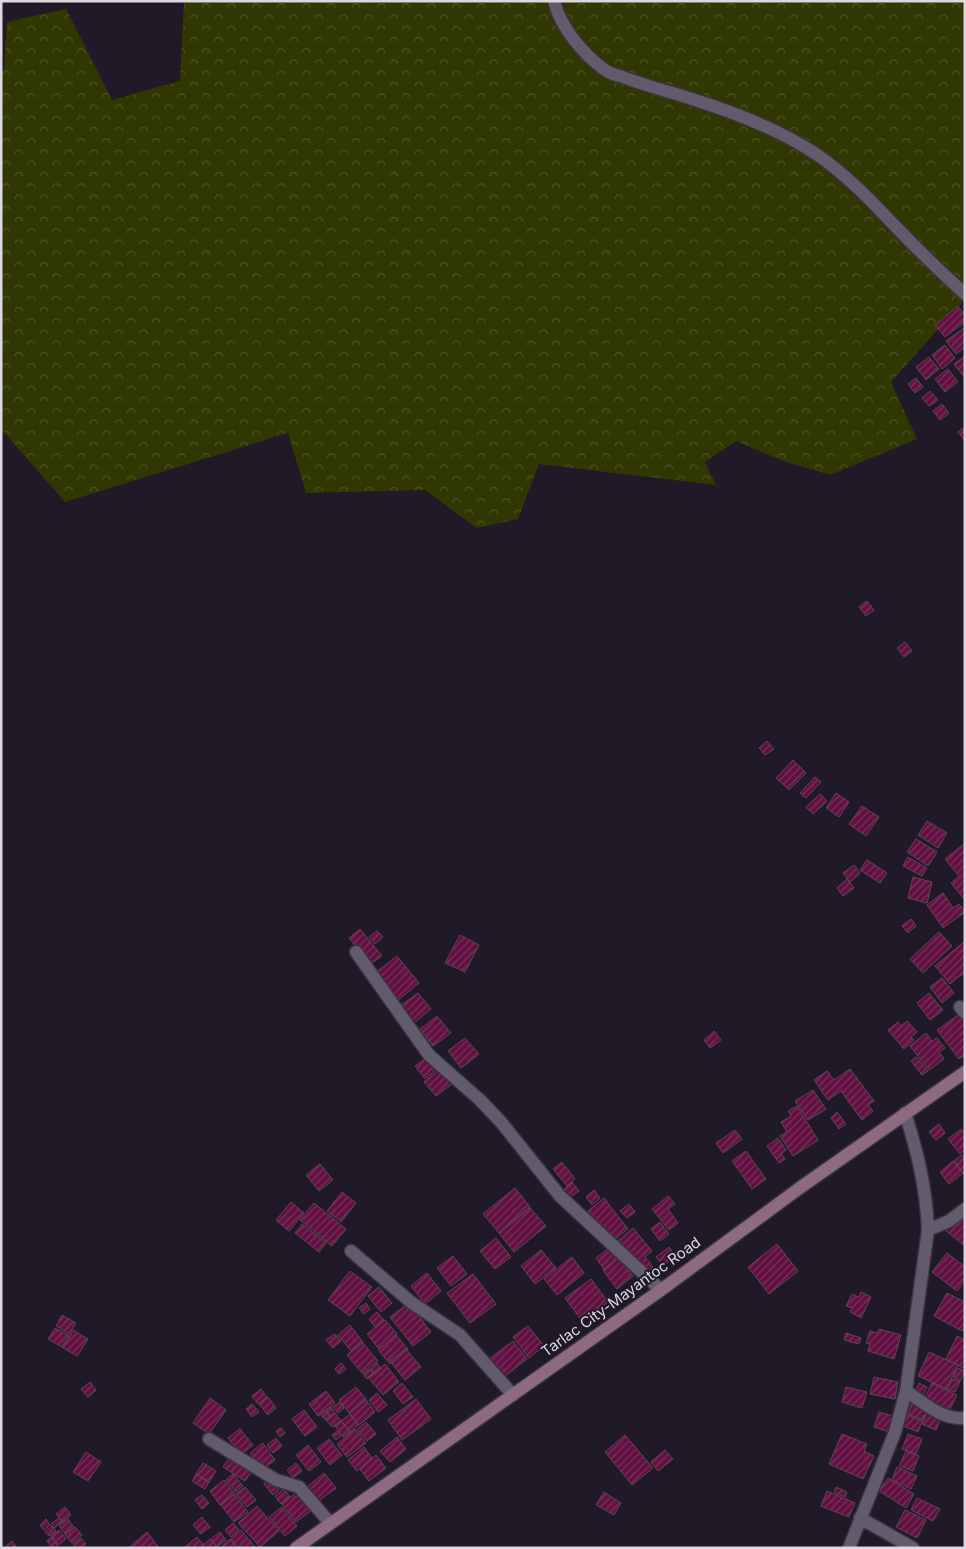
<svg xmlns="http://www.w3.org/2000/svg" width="966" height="1549" font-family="Inter,sans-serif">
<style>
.forest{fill:url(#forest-crowns)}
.building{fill:url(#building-hatch);stroke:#5b4851}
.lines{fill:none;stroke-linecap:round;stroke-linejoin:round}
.street-casing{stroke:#38333e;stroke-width:15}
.secondary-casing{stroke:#38333e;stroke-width:15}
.street{stroke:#625b6c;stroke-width:12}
.secondary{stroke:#8d6a82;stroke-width:12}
.labels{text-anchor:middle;stroke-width:4;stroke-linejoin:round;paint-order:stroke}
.street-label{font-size:15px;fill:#ddd8e2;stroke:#201928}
</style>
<defs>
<pattern id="forest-crowns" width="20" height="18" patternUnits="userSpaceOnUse" patternTransform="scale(1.25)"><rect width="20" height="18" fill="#303700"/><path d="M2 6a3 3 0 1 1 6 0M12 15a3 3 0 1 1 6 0" fill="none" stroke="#4e5325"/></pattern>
<pattern id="building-hatch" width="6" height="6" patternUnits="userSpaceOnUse" patternTransform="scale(1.25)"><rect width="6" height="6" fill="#621041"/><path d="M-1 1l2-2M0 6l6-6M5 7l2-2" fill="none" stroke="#78325c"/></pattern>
</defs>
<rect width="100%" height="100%" fill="#201928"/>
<path class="forest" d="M 184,1 L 965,1 L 965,299 L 891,382 L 917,439 L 830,475 L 783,461 L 736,441 L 705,462 L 716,485 L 539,464 L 518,519 L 477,528 L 425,490 L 306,493 L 288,433 L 65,502 L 1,429 L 1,70 L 4,70 L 7,22 L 66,9 L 112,100 L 180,81 Z"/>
<path class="building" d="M 958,306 L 965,315 L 965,322 L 945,337 L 935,325 Z
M 965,327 L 965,347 L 956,354 L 946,341 Z
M 945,345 L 955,358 L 942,369 L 932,355 Z
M 965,356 L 965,377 L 964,377 L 954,364 Z
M 929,357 L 939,369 L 926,380 L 916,367 Z
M 948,369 L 958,382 L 945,392 L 935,379 Z
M 916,378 L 923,387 L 915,393 L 908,384 Z
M 930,391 L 938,400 L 929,406 L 922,398 Z
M 942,404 L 949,413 L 940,420 L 933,411 Z
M 965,427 L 965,441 L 958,432 Z
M 867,601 L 874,610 L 866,616 L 859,607 Z
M 905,642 L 912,651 L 904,657 L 897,648 Z
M 767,741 L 774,749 L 765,755 L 759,748 Z
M 793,760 L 806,773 L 789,790 L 776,778 Z
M 815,777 L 821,782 L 806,798 L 800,793 Z
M 836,793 L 849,802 L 839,817 L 826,808 Z
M 820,794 L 827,801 L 813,814 L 806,807 Z
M 862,806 L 879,817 L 866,836 L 849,824 Z
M 927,821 L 947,833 L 938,848 L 918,835 Z
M 916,839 L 937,852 L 928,866 L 907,852 Z
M 964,844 L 965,844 L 965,900 L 951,883 L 959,876 L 945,859 Z
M 908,857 L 927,868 L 922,876 L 903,866 Z
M 867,860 L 887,873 L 880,883 L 860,870 Z
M 854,865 L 860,873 L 850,882 L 843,873 Z
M 913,877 L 932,882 L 927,903 L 908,898 Z
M 847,879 L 854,888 L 843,896 L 837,888 Z
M 943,893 L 953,908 L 959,904 L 965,912 L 943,928 L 927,905 Z
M 911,919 L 916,926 L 908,933 L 902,926 Z
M 360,929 L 382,956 L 370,964 L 349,938 Z
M 377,931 L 383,937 L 375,944 L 369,937 Z
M 939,932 L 952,946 L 923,973 L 910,959 Z
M 460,935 L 479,945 L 465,972 L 445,963 Z
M 965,941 L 965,977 L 962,974 L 950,984 L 935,966 Z
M 397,956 L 419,983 L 397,1001 L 375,973 Z
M 942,978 L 954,993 L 942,1003 L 930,987 Z
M 418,993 L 431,1009 L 414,1023 L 400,1006 Z
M 929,993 L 943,1010 L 930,1020 L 917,1003 Z
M 958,1015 L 965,1023 L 965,1055 L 959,1059 L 937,1030 Z
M 437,1016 L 451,1033 L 433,1046 L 420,1029 Z
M 907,1021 L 917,1032 L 911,1037 L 914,1040 L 904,1049 L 888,1030 L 898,1022 L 901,1026 Z
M 714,1031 L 721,1040 L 710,1048 L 704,1040 Z
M 926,1033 L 932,1041 L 937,1038 L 945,1048 L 939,1052 L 944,1059 L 929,1070 L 910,1046 Z
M 465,1038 L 479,1054 L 461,1068 L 448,1051 Z
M 427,1057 L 436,1070 L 425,1079 L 415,1066 Z
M 916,1057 L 928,1071 L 922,1075 L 911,1061 Z
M 440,1069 L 452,1084 L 436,1096 L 424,1082 Z
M 850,1069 L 874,1101 L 868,1105 L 873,1111 L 862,1120 L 841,1091 L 828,1100 L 814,1080 L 827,1071 L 834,1080 Z
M 813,1090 L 826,1109 L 808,1120 L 795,1101 Z
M 797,1106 L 818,1140 L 793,1156 L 780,1136 L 787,1132 L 781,1122 L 791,1116 L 788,1111 Z
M 837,1112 L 846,1124 L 839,1129 L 831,1118 Z
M 939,1124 L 945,1133 L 936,1140 L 929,1132 Z
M 961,1129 L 965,1134 L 965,1150 L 960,1154 L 948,1139 Z
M 735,1130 L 742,1139 L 723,1153 L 716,1143 Z
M 778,1138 L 786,1150 L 781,1154 L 785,1159 L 779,1163 L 767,1146 Z
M 746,1151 L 766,1179 L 752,1189 L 732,1161 Z
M 962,1155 L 965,1158 L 964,1174 L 954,1161 Z
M 953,1161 L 963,1173 L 949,1184 L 940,1172 Z
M 562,1162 L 575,1179 L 567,1186 L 553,1169 Z
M 320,1164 L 333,1180 L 319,1191 L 306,1175 Z
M 572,1182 L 579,1191 L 568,1199 L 562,1191 Z
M 515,1188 L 530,1207 L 499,1233 L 483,1214 Z
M 594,1190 L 600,1198 L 592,1205 L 586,1197 Z
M 342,1192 L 356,1203 L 341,1222 L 327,1211 Z
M 668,1196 L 675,1204 L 668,1209 L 678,1223 L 669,1230 L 652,1209 Z
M 604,1198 L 628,1229 L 613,1241 L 588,1211 Z
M 291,1202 L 304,1213 L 289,1231 L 276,1220 Z
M 314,1203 L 346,1229 L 332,1246 L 300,1220 Z
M 629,1204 L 635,1212 L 627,1218 L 620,1211 Z
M 530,1208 L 546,1226 L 514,1252 L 499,1233 Z
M 959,1216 L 965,1220 L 965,1246 L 946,1231 Z
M 660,1222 L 669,1234 L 660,1241 L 651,1229 Z
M 302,1224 L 326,1243 L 319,1252 L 295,1233 Z
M 633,1228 L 652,1251 L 645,1257 L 653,1267 L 647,1273 L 619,1240 Z
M 496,1238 L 511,1257 L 495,1269 L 480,1251 Z
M 777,1244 L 798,1271 L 769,1294 L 748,1267 Z
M 669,1247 L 676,1256 L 663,1266 L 656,1257 Z
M 609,1248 L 617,1259 L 604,1269 L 596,1258 Z
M 541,1250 L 556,1268 L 535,1284 L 521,1266 Z
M 947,1253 L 965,1267 L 965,1281 L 957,1291 L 932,1272 Z
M 453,1256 L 467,1274 L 451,1286 L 437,1268 Z
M 572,1257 L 584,1273 L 557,1295 L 544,1279 Z
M 618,1258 L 633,1276 L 617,1289 L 603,1270 Z
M 350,1271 L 372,1287 L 350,1316 L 328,1300 Z
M 427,1273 L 441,1291 L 425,1304 L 411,1286 Z
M 473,1274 L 496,1304 L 470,1323 L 447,1293 Z
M 591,1279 L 608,1302 L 582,1321 L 565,1298 Z
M 379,1287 L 392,1303 L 381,1312 L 368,1296 Z
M 861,1292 L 871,1297 L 861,1318 L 850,1312 L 852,1308 L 846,1306 L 852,1294 L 859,1297 Z
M 947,1293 L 965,1302 L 965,1326 L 962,1331 L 934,1316 Z
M 366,1303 L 370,1309 L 364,1314 L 359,1308 Z
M 409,1303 L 431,1332 L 413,1346 L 390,1317 Z
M 377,1312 L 384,1320 L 375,1327 L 369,1319 Z
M 62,1315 L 76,1323 L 69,1334 L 56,1326 Z
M 385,1320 L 397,1334 L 379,1349 L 367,1334 Z
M 350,1325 L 363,1342 L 351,1351 L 338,1335 Z
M 528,1326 L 544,1346 L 529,1358 L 513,1337 Z
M 55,1328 L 69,1336 L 62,1347 L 48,1339 Z
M 879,1329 L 901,1335 L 894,1359 L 868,1351 L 870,1344 L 866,1343 L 870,1331 L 877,1333 Z
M 73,1330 L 88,1339 L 77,1356 L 63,1348 Z
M 846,1333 L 861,1338 L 859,1344 L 844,1340 Z
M 335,1334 L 341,1341 L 333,1348 L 326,1340 Z
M 396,1335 L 408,1349 L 390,1364 L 378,1350 Z
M 957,1336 L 965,1340 L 965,1365 L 963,1368 L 946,1359 Z
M 513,1341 L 527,1359 L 504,1377 L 489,1359 Z
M 363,1343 L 378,1361 L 362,1373 L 347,1355 Z
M 406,1349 L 421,1367 L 405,1380 L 390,1361 Z
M 929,1352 L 958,1365 L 946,1389 L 918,1376 Z
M 341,1363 L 346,1369 L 339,1374 L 335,1369 Z
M 377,1363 L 381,1369 L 375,1374 L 371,1369 Z
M 385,1364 L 399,1382 L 383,1395 L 368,1377 Z
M 958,1368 L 965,1371 L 960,1381 L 953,1377 Z
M 370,1369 L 374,1374 L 367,1379 L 363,1374 Z
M 874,1377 L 898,1382 L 895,1399 L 870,1394 Z
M 952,1379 L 960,1382 L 955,1392 L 947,1389 Z
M 90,1382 L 96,1390 L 88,1397 L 81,1389 Z
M 402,1383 L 413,1397 L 403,1404 L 393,1391 Z
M 919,1383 L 927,1387 L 922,1397 L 915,1393 Z
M 932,1383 L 957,1395 L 948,1413 L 923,1401 Z
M 356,1387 L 366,1399 L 349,1413 L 339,1400 Z
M 846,1387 L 867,1392 L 862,1408 L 842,1402 Z
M 261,1389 L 267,1397 L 258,1404 L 252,1396 Z
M 326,1391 L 335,1403 L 318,1416 L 309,1404 Z
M 377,1393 L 387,1405 L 378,1412 L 369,1400 Z
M 268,1397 L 276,1408 L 268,1415 L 259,1404 Z
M 210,1398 L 226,1410 L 209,1434 L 193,1423 Z
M 416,1399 L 431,1419 L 402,1440 L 388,1420 Z
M 366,1400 L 375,1412 L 359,1425 L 349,1413 Z
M 340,1402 L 344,1408 L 338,1413 L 333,1407 Z
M 912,1403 L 927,1409 L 923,1420 L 908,1414 Z
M 252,1404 L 259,1412 L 252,1417 L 246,1409 Z
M 331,1407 L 335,1413 L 330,1416 L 326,1411 Z
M 928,1409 L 942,1415 L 936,1430 L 922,1424 Z
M 304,1410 L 317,1427 L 305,1436 L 292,1419 Z
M 326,1411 L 330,1416 L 325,1420 L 321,1415 Z
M 879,1412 L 893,1416 L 889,1432 L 874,1427 Z
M 335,1413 L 341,1421 L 332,1427 L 326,1420 Z
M 350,1414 L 358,1425 L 350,1432 L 341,1421 Z
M 908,1415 L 922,1421 L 918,1432 L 903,1426 Z
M 341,1421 L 350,1432 L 343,1437 L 335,1426 Z
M 366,1422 L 376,1434 L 367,1441 L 357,1429 Z
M 281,1428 L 285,1433 L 280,1437 L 276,1431 Z
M 240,1429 L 253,1445 L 241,1455 L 228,1438 Z
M 355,1429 L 366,1443 L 347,1457 L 337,1444 Z
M 337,1431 L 341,1436 L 336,1440 L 332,1435 Z
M 842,1434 L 867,1444 L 864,1451 L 874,1456 L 863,1479 L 829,1464 Z
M 908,1434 L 922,1439 L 916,1454 L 902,1449 Z
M 625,1435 L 653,1468 L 632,1485 L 605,1452 Z
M 397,1437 L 406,1449 L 390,1462 L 380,1451 Z
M 276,1438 L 282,1446 L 273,1453 L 267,1445 Z
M 329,1439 L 342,1455 L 330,1465 L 317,1448 Z
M 263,1443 L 275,1460 L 263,1469 L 250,1453 Z
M 308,1445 L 321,1462 L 309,1471 L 296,1455 Z
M 364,1447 L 372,1458 L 357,1471 L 348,1460 Z
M 665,1450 L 673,1459 L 658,1471 L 651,1462 Z
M 906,1451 L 919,1456 L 913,1471 L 899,1466 Z
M 86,1452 L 101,1462 L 88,1481 L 73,1472 Z
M 231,1455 L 253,1470 L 245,1481 L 223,1467 Z
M 376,1455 L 386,1468 L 369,1481 L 360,1469 Z
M 203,1463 L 216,1471 L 209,1482 L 196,1474 Z
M 296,1463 L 302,1471 L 293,1478 L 287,1470 Z
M 897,1467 L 917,1476 L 911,1489 L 892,1480 Z
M 324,1473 L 336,1488 L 317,1502 L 306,1488 Z
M 196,1474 L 209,1482 L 205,1489 L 192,1481 Z
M 233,1474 L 243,1486 L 236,1492 L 226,1480 Z
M 888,1478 L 914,1494 L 906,1508 L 879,1491 Z
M 270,1479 L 279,1490 L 273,1495 L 264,1484 Z
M 224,1480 L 235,1494 L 220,1505 L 210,1491 Z
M 245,1487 L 256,1500 L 247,1507 L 236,1494 Z
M 836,1487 L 847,1492 L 845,1497 L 834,1492 Z
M 284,1489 L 290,1497 L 281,1504 L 275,1496 Z
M 298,1491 L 312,1510 L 296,1522 L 282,1504 Z
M 827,1491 L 855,1503 L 849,1517 L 821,1506 Z
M 604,1492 L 621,1503 L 614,1515 L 596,1505 Z
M 234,1494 L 248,1512 L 234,1522 L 221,1505 Z
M 202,1495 L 209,1503 L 202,1509 L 195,1500 Z
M 917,1498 L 940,1509 L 933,1521 L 911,1510 Z
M 257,1506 L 279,1531 L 260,1547 L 238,1523 Z
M 65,1507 L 71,1515 L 63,1522 L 56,1514 Z
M 282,1507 L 297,1526 L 285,1536 L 269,1517 Z
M 905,1510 L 926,1520 L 917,1538 L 896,1527 Z
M 202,1517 L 210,1527 L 201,1534 L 193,1525 Z
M 59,1518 L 62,1522 L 54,1528 L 51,1524 Z
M 46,1519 L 50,1525 L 44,1530 L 40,1525 Z
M 68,1519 L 74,1527 L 65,1534 L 59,1526 Z
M 233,1523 L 239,1530 L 231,1537 L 225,1530 Z
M 52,1526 L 56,1531 L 49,1536 L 45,1532 Z
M 75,1527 L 82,1535 L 72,1543 L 65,1535 Z
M 59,1530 L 66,1539 L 58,1545 L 51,1536 Z
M 241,1530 L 256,1548 L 238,1548 L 231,1539 Z
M 147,1532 L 159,1548 L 128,1548 Z
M 220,1532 L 226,1540 L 217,1547 L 211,1539 Z
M 52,1537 L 58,1545 L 55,1548 L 52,1548 L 47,1541 Z
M 197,1537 L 206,1548 L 185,1548 L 185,1547 Z
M 81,1538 L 86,1544 L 80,1548 L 76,1548 L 73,1544 Z
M 210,1539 L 217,1547 L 216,1548 L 206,1548 L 203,1545 Z
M 230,1539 L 237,1548 L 220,1548 Z
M 12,1541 L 17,1548 L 4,1548 Z"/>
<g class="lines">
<g class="street-casing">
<path id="street" d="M 554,1 C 560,27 584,55 605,70 C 610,74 617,75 623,77 C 646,86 671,92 695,100 C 736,113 780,130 816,154 C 846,174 872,202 897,228 C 919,251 942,273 965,294
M 356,952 L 429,1055 L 480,1100 L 501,1122 L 560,1196 L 661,1290
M 960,1007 L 965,1013
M 928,1230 L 949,1221 L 965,1209
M 351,1251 L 412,1303 L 460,1335 L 513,1395
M 906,1391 C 924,1403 942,1420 965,1418
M 209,1439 L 276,1480 L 299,1487 L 330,1523
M 860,1518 L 913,1548
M 849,1548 L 895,1432 L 906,1391 L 928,1230 C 926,1187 918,1154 905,1113"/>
</g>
<g class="secondary-casing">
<path id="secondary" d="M 296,1548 L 661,1290 L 801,1187 L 965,1072"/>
</g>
<use href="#street" class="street"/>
<use href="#secondary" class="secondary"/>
</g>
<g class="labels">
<g class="street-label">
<text transform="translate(621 1297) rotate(-36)" y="5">Tarlac City-Mayantoc Road</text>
</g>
</g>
<rect width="966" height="1549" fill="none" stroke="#ddd8e2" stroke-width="5"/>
</svg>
